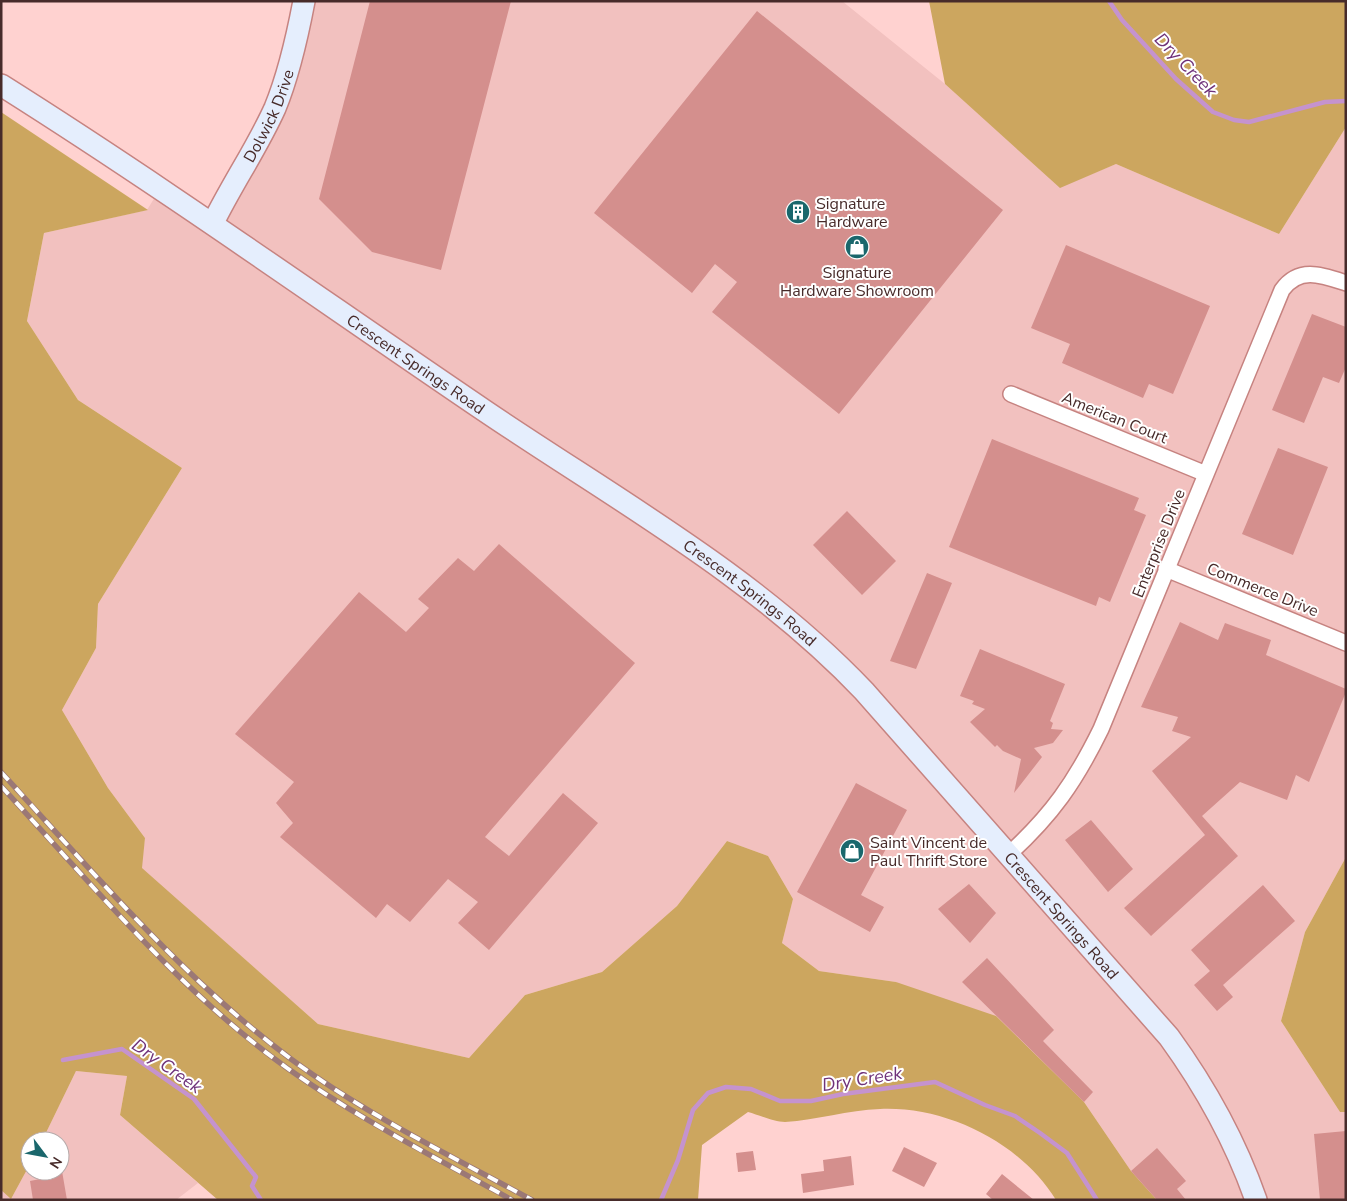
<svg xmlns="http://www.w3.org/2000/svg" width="1347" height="1201" font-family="'Nunito Sans',sans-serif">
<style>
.built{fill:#f2c1bf}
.forest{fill:#cca65f}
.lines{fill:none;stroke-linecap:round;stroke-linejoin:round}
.stream{stroke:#c593ce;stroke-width:4.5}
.building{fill:#d48f8d}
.street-casing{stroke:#c68380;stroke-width:18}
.secondary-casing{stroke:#c68380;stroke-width:24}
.street{stroke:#fff;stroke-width:15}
.secondary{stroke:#e5eefd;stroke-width:21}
.rail-casing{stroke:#9b7876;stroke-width:5.5}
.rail{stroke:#fff;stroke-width:4;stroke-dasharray:11;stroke-linecap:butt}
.labels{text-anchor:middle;stroke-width:4;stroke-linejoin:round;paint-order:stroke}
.street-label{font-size:16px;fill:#472b2a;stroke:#fff}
.poi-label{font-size:16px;fill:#472b2a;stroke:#fff;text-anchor:start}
.water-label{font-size:18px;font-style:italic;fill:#6f327a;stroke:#fff}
</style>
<rect width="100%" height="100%" fill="#ffd2d0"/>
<path class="built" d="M 304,1 L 842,1 L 945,84 L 1060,187 L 1116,164 L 1279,234 L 1346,127 L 1346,857 L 1305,932 L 1281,1021 L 1340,1112 L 1346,1112 L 1346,1200 L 1157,1200 L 1131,1171 L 1084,1102 L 896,982 L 819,971 L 782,943 L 793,899 L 768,856 L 727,841 L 677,906 L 602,972 L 525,995 L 469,1058 L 318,1024 L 141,868 L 145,838 L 108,788 L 62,710 L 96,648 L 98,604 L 182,468 L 78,400 L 27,321 L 44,233 L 147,210 L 160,189 L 213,223 L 249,160 Z
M 76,1071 L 127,1076 L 120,1115 L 198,1183 L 176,1200 L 1,1200 L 1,1190 L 11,1199 L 30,1164 L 30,1171 L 60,1171 L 60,1141 L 42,1141 Z"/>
<path class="forest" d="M 929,1 L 1346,1 L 1346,127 L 1279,234 L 1116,164 L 1060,188 L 945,84 Z
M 1,112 L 148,210 L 44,233 L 27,321 L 78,400 L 182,468 L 98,604 L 96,648 L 62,710 L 108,788 L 145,838 L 142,868 L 318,1024 L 469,1058 L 525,995 L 602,972 L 677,906 L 727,841 L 768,856 L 793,899 L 782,943 L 819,971 L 896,982 L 996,1016 L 1084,1102 L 1131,1171 L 1157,1200 L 1056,1200 C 1021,1143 947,1106 880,1109 C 848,1110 817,1120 785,1122 C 774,1122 759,1115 748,1112 L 702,1145 L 698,1200 L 218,1200 L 120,1115 L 127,1076 L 76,1071 L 42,1141 L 30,1141 L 30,1164 L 11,1199 L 1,1190 Z
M 1346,857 L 1346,1112 L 1340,1112 L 1281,1021 L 1305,932 Z"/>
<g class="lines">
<path class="stream" d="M 1109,1 L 1122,20 L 1176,79 L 1213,112 L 1234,120 L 1249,122 L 1325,102 L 1346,101
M 63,1060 L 122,1049 L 194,1099 L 256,1177 L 252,1186 L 261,1200
M 661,1200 L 678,1160 L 693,1110 L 708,1093 L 726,1087 L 751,1089 L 780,1101 L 811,1101 L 843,1094 L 935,1082 L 985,1105 L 1015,1116 L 1040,1133 L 1067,1153 L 1097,1200"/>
</g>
<path class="building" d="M 370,1 L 511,1 L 441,270 L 372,252 L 319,199 Z
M 757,11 L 1003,210 L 839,414 L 712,312 L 737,282 L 715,264 L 692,293 L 594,213 Z
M 1066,245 L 1210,306 L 1173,394 L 1149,384 L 1143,398 L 1062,363 L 1070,344 L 1031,328 Z
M 1312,314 L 1346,327 L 1346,367 L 1339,383 L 1323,377 L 1304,423 L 1272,410 Z
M 992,439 L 1139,498 L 1134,510 L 1146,515 L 1110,602 L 1099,597 L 1096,606 L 949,547 Z
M 1278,448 L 1328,467 L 1293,555 L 1242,534 Z
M 847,511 L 896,561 L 862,595 L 813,545 Z
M 499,544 L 635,663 L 485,837 L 509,856 L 563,793 L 598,823 L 489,950 L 458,923 L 478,902 L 448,879 L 410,922 L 387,904 L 376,918 L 280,837 L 293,823 L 276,803 L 294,782 L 235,734 L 359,592 L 406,632 L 429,608 L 418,599 L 458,558 L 474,571 Z
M 927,573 L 952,583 L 916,669 L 890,661 Z
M 1180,622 L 1218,640 L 1225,623 L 1271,640 L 1266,655 L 1346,689 L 1346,692 L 1309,782 L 1296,775 L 1287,800 L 1240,782 L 1202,816 L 1238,856 L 1151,936 L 1124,908 L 1205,835 L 1152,771 L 1191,737 L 1172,731 L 1178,717 L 1141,707 Z
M 980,649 L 1065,684 L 1050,721 L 1053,723 L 1051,729 L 1063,730 L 1053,743 L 1034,748 L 1042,757 L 1014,793 L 1021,759 L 1003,751 L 997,745 L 995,747 L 970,722 L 985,709 L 972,704 L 974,701 L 960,696 Z
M 856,783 L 907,810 L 861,895 L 884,907 L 870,932 L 797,892 Z
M 1091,820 L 1133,869 L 1108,892 L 1065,840 Z
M 969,884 L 996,913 L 970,943 L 938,909 Z
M 1263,885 L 1295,921 L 1223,985 L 1233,997 L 1217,1011 L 1194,985 L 1210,971 L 1191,950 Z
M 987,958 L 1054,1030 L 1043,1041 L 1093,1092 L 1084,1102 L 962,982 Z
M 1346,1131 L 1346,1200 L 1320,1200 L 1314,1134 Z
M 904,1147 L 937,1163 L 924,1187 L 892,1171 Z
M 1157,1148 L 1186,1181 L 1177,1189 L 1186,1200 L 1157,1200 L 1131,1171 Z
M 753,1151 L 756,1170 L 738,1172 L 736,1153 Z
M 851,1156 L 854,1185 L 803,1193 L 801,1174 L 824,1171 L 823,1160 Z
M 43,1171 L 62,1171 L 67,1200 L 33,1200 L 30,1181 L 45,1178 Z
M 1002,1174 L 1034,1200 L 993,1200 L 986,1194 Z"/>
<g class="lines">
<g class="street-casing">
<path id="street" d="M 1011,394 L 1206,474
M 1166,569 L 1346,643
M 1008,855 C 1052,815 1075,782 1101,729 L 1282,290 C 1299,266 1322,275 1346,283"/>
</g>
<g class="secondary-casing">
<g id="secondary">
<path id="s1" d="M 1,85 C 166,189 324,302 485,411 C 615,499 755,576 864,691 L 1169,1037 C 1206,1088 1235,1140 1256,1200"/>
<path id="s2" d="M 213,223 C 232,184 257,148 275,108 C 289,74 297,38 304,1"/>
</g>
</g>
<use href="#street" class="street"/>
<use href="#secondary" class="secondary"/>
<g class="rail-casing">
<path id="rail" d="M 1,772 C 93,872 182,978 291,1059 C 365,1114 451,1156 532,1200
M 1,786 C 91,883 178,990 287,1068 C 357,1118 436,1158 512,1200"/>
</g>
<use href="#rail" class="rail"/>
</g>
<defs>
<g id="building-disc" transform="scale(1.25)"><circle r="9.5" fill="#1a676c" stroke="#fff"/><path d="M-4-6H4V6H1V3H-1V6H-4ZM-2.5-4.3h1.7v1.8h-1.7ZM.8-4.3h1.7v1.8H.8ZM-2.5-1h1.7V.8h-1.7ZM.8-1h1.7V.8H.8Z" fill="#fff"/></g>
<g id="shop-disc" transform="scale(1.25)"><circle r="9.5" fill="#1a676c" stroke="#fff"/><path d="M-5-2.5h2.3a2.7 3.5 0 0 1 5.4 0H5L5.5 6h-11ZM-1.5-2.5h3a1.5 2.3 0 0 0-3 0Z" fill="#fff"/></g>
</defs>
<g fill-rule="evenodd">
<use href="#building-disc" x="798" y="212"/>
<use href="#shop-disc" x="857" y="247"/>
<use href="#shop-disc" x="852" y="851"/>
</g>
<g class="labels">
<g class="street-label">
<text dy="6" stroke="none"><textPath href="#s2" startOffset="121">Dolwick Drive</textPath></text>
<text dy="6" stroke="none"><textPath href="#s1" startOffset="500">Crescent Springs Road</textPath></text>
<text transform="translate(1115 417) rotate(22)" y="6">American Court</text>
<text transform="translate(1158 543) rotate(-68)" y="6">Enterprise Drive</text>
<text transform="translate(1263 589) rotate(22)" y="6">Commerce Drive</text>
<text dy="6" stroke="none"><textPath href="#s1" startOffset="905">Crescent Springs Road</textPath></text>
<text dy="6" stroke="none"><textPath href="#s1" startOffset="1355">Crescent Springs Road</textPath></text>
</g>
<g class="poi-label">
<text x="816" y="209">Signature<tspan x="816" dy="18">Hardware</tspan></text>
<text x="857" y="278" text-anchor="middle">Signature<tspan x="857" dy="18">Hardware Showroom</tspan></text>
<text x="870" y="848">Saint Vincent de<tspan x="870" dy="18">Paul Thrift Store</tspan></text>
</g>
<g class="water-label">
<text transform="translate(1186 65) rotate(46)" y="6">Dry Creek</text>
<text transform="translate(167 1066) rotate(35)" y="6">Dry Creek</text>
<text transform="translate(862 1079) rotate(-9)" y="6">Dry Creek</text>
</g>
</g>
<rect width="1347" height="1201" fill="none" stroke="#472b2a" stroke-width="5"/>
<g transform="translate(45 1156) rotate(122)"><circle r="24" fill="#ffffff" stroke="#b5aaaa"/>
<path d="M0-4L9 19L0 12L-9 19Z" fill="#1a676c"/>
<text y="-8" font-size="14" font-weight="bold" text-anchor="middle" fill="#472b2a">N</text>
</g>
</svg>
